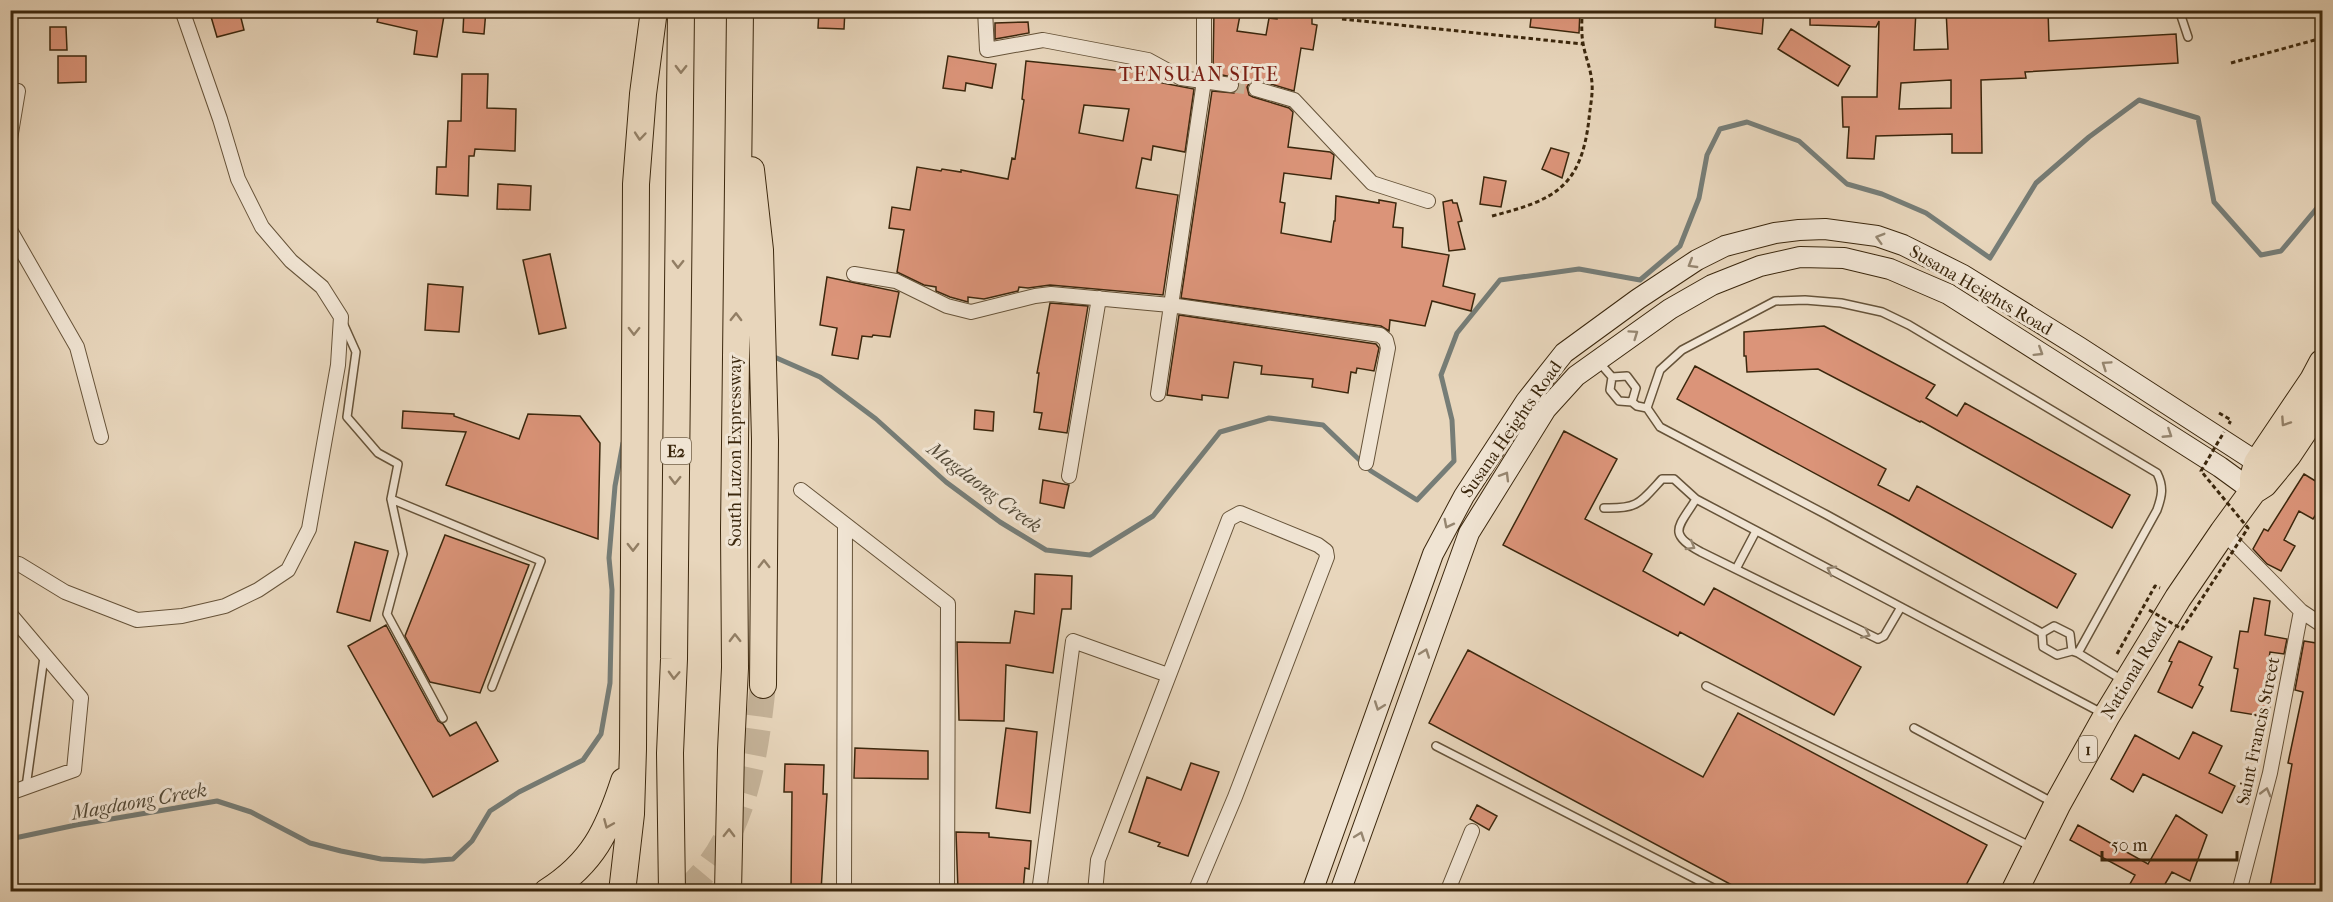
<svg xmlns="http://www.w3.org/2000/svg" width="2333" height="902" font-family="'IM FELL French Canon',serif">
<style>
.lines{fill:none;stroke-linecap:round;stroke-linejoin:round}
.stream{stroke:#767d77;stroke-width:5}
.building{fill:#db9479;stroke:#3b270d;stroke-width:1.5;fill-rule:evenodd}
.street-tunnel{stroke:#c5b399;stroke-width:14;stroke-dasharray:14 7;stroke-linecap:butt}
.highway-tunnel{stroke:#c5b399;stroke-width:26;stroke-dasharray:26 13;stroke-linecap:butt}
.lane-casing{stroke:#665339;stroke-width:10}
.street-casing{stroke:#665339;stroke-width:16}
.secondary-casing{stroke:#3b270d;stroke-width:22}
.highway-casing{stroke:#3b270d;stroke-width:28}
.path{stroke:#3b270d;stroke-width:3;stroke-dasharray:4.5 3;stroke-linecap:butt}
.lane{stroke:#f0e4d3;stroke-width:7}
.street{stroke:#f0e4d3;stroke-width:14}
.secondary{stroke:#f0e4d3;stroke-width:20}
.highway{stroke:#e8d6bc;stroke-width:26}
.path-bridge{stroke:#3b270d;stroke-width:3;stroke-dasharray:4.5 3;stroke-linecap:butt}
.oneway{stroke:#927e64}
.oneway2{stroke:#968670}
.labels{text-anchor:middle;stroke-width:6;stroke-linejoin:round;paint-order:stroke}
.shield{fill:#f0e4d3;stroke:#716048;stroke-width:1.5}
.shield-label{font-size:16px;font-weight:bold;fill:#3b270d}
.street-label{font-size:18px;fill:#3b270d;stroke:#f0e4d3}
.neighbourhood-label{font-size:20px;letter-spacing:1.5px;fill:#7a1f14;stroke:#f0e4d3}
.water-label{font-size:20px;font-style:italic;fill:#544b39;stroke:#f0e4d3}
</style>
<rect width="100%" height="100%" fill="#e8d6bc"/>
<filter id="stains"><feTurbulence type="fractalNoise" baseFrequency=".00333" numOctaves="4"/><feColorMatrix values="0 0 0 0 .2 0 0 0 0 .09 0 0 0 0 .02 0 0 0 .5 -.17"/></filter>
<radialGradient id="worn" r=".72"><stop offset=".6" stop-color="#630" stop-opacity="0"/><stop offset="1" stop-color="#630" stop-opacity=".3"/></radialGradient>
<g class="lines">
<path class="stream" d="M 772,356 L 820,377 L 876,419 L 946,482 L 1000,522 L 1046,550 L 1090,555 L 1153,516 L 1220,432 L 1269,418 L 1323,425 L 1371,471 L 1417,500 L 1454,461 L 1452,420 L 1441,375 L 1457,333 L 1500,280 L 1579,269 L 1640,280 L 1680,246 L 1699,198 L 1707,155 L 1720,129 L 1747,122 L 1799,141 L 1847,184 L 1882,194 L 1926,213 L 1990,258 L 2036,183 L 2089,137 L 2139,100 L 2198,118 L 2214,202 L 2261,255 L 2281,251 L 2322,202
M 10,839 L 76,825 L 217,801 L 251,812 L 310,843 L 341,851 L 381,859 L 424,861 L 453,859 L 472,841 L 490,811 L 519,792 L 583,760 L 601,734 L 610,683 L 612,590 L 609,558 L 615,486 L 623,443"/>
</g>
<path class="building" d="M 209,10 L 239,10 L 244,30 L 217,37 Z
M 380,10 L 445,10 L 437,57 L 414,54 L 417,31 L 377,22 Z
M 464,10 L 486,10 L 484,34 L 463,32 Z
M 819,10 L 845,10 L 844,29 L 818,28 Z
M 1214,10 L 1241,10 L 1237,31 L 1266,35 L 1269,18 L 1277,19 L 1277,10 L 1312,10 L 1312,24 L 1317,25 L 1313,50 L 1301,48 L 1294,91 L 1258,80 L 1250,82 L 1247,87 L 1249,95 L 1253,97 L 1289,108 L 1293,112 L 1288,147 L 1330,152 L 1334,155 L 1331,179 L 1284,173 L 1280,202 L 1285,203 L 1281,233 L 1331,242 L 1334,221 L 1335,221 L 1336,196 L 1379,203 L 1379,200 L 1396,203 L 1393,227 L 1403,228 L 1402,247 L 1449,255 L 1443,286 L 1475,294 L 1471,311 L 1432,301 L 1425,326 L 1390,320 L 1389,331 L 1381,326 L 1181,298 L 1212,91 L 1234,93 L 1240,86 L 1236,78 L 1213,73 Z
M 1532,10 L 1580,10 L 1579,33 L 1530,27 Z
M 1716,10 L 1764,10 L 1762,34 L 1715,27 Z
M 1810,10 L 1916,10 L 1914,50 L 1948,49 L 1946,10 L 2048,10 L 2049,41 L 2176,34 L 2178,63 L 2025,72 L 2026,78 L 1981,80 L 1982,153 L 1952,153 L 1952,134 L 1876,136 L 1874,159 L 1847,158 L 1849,127 L 1843,127 L 1842,97 L 1877,97 L 1879,21 L 1876,27 L 1810,25 ZM 1951,80 L 1951,108 L 1899,109 L 1901,83 Z
M 1028,22 L 1029,33 L 995,39 L 995,23 Z
M 50,27 L 66,27 L 67,50 L 50,50 Z
M 1791,29 L 1850,66 L 1838,86 L 1778,49 Z
M 58,56 L 86,56 L 86,82 L 58,83 Z
M 948,56 L 996,64 L 992,88 L 966,83 L 965,91 L 943,88 Z
M 1026,61 L 1134,72 L 1135,67 L 1145,69 L 1159,76 L 1157,82 L 1194,89 L 1185,152 L 1153,146 L 1151,160 L 1142,158 L 1136,188 L 1178,195 L 1163,295 L 1050,285 L 1028,288 L 1019,287 L 1018,291 L 984,299 L 968,297 L 968,302 L 950,297 L 936,291 L 936,287 L 924,285 L 897,272 L 904,230 L 889,228 L 892,207 L 910,210 L 917,167 L 941,171 L 942,169 L 961,172 L 961,170 L 1008,179 L 1012,158 L 1015,159 L 1024,100 L 1022,99 ZM 1084,105 L 1129,109 L 1123,141 L 1079,133 Z
M 462,74 L 488,74 L 487,108 L 516,109 L 515,151 L 475,149 L 474,156 L 469,156 L 468,196 L 436,194 L 437,167 L 446,167 L 448,121 L 461,121 Z
M 1551,148 L 1569,153 L 1562,178 L 1542,169 Z
M 1484,177 L 1506,181 L 1501,207 L 1480,204 Z
M 498,184 L 531,186 L 530,210 L 497,209 Z
M 1452,200 L 1453,203 L 1457,203 L 1462,221 L 1458,222 L 1465,249 L 1449,251 L 1443,202 Z
M 550,254 L 566,328 L 539,334 L 523,260 Z
M 827,277 L 899,292 L 890,337 L 873,335 L 872,337 L 862,336 L 858,359 L 832,355 L 837,328 L 820,325 Z
M 428,284 L 463,287 L 459,332 L 425,330 Z
M 1050,303 L 1088,306 L 1067,433 L 1039,429 L 1042,413 L 1034,412 L 1039,373 L 1037,373 Z
M 1179,315 L 1376,344 L 1379,348 L 1374,371 L 1357,368 L 1356,373 L 1351,372 L 1348,393 L 1312,387 L 1313,379 L 1261,374 L 1262,366 L 1234,362 L 1228,398 L 1202,395 L 1202,400 L 1167,395 Z
M 1824,326 L 1935,385 L 1926,398 L 1957,416 L 1965,403 L 2130,495 L 2112,528 L 1921,421 L 1920,422 L 1818,369 L 1747,372 L 1746,356 L 1744,356 L 1744,332 Z
M 1695,366 L 1886,469 L 1878,485 L 1909,501 L 1917,486 L 2076,574 L 2057,608 L 1892,515 L 1677,399 Z
M 975,410 L 994,412 L 993,431 L 974,429 Z
M 403,411 L 454,414 L 454,416 L 519,439 L 528,414 L 580,416 L 600,443 L 598,539 L 446,485 L 466,432 L 402,428 Z
M 1564,431 L 1617,459 L 1585,519 L 1652,554 L 1643,571 L 1704,605 L 1714,588 L 1861,667 L 1834,715 L 1680,632 L 1678,636 L 1503,545 Z
M 2304,474 L 2322,485 L 2322,505 L 2313,519 L 2299,511 L 2284,540 L 2295,546 L 2281,571 L 2267,564 L 2253,549 L 2264,529 L 2268,531 Z
M 1043,480 L 1069,485 L 1064,508 L 1040,503 Z
M 445,535 L 529,565 L 480,693 L 430,682 L 405,636 Z
M 355,542 L 388,551 L 370,621 L 337,612 Z
M 1035,574 L 1072,576 L 1071,609 L 1062,609 L 1053,673 L 1006,665 L 1004,721 L 959,720 L 957,642 L 1010,643 L 1015,611 L 1034,614 Z
M 2254,598 L 2270,601 L 2265,635 L 2287,639 L 2284,654 L 2270,652 L 2266,679 L 2274,681 L 2268,717 L 2231,711 L 2238,669 L 2234,668 L 2240,631 L 2248,632 Z
M 386,625 L 438,721 L 443,724 L 450,736 L 476,722 L 498,761 L 433,797 L 348,646 Z
M 2179,641 L 2212,657 L 2199,685 L 2203,687 L 2192,708 L 2158,692 L 2172,662 L 2169,661 Z
M 2304,641 L 2322,644 L 2322,891 L 2298,891 L 2270,887 L 2292,764 L 2288,763 L 2303,692 L 2295,690 Z
M 1468,650 L 1703,777 L 1738,713 L 1987,845 L 1963,891 L 1743,891 L 1429,723 Z
M 1006,728 L 1037,732 L 1030,813 L 996,808 Z
M 2193,732 L 2222,746 L 2209,773 L 2235,786 L 2222,813 L 2143,774 L 2133,792 L 2111,779 L 2135,735 L 2179,759 Z
M 855,748 L 928,751 L 928,779 L 854,778 Z
M 1191,763 L 1219,772 L 1188,856 L 1158,846 L 1160,843 L 1129,832 L 1147,777 L 1181,790 Z
M 785,764 L 824,765 L 823,794 L 827,794 L 821,891 L 791,891 L 792,792 L 784,792 Z
M 1477,805 L 1497,816 L 1489,830 L 1470,819 Z
M 2176,815 L 2207,835 L 2190,881 L 2172,872 L 2161,891 L 2126,891 L 2135,875 L 2070,840 L 2078,825 L 2148,864 Z
M 956,832 L 989,833 L 989,837 L 1031,841 L 1029,869 L 1025,868 L 1023,891 L 958,891 Z"/>
<g class="lines">
<path class="street-tunnel" d="M 1231,85 L 1256,89"/>
<path class="highway-tunnel" d="M 685,892 C 744,840 755,759 763,685"/>
<g class="lane-casing">
<path id="lane" d="M 2179,10 L 2188,37
M 343,323 L 356,352 L 347,417 L 378,453 L 398,464 L 391,499 L 541,561 L 492,687
M 1598,361 L 1612,377
M 1612,377 L 1610,390 L 1619,401 L 1632,402 L 1637,406 L 1647,408
M 1612,377 L 1627,376 L 1636,388 L 1632,402
M 391,499 L 403,554 L 387,614 L 443,718
M 1696,499 C 1679,527 1666,533 1701,552 L 1878,639 L 1884,636 L 1901,607
M 1604,508 C 1638,509 1640,503 1662,479 L 1674,479 L 1696,499 L 2102,713
M 1736,569 L 1756,531
M 2042,633 L 1827,515 L 1660,427 L 1647,408 L 1660,370 L 1682,350 L 1775,301 L 1805,300 L 1841,303 L 1882,312 L 1909,325 L 2157,473 C 2164,487 2162,496 2157,510 L 2078,653
M 2042,633 L 2043,647 L 2057,655 L 2072,651 L 2078,653 L 2124,681
M 2042,633 L 2054,626 L 2070,634 L 2072,651
M 1706,686 L 2032,847
M 1914,728 L 2052,802
M 1436,746 L 1721,892
M 26,787 L 44,657"/>
</g>
<g class="street-casing">
<path id="street" d="M 985,10 L 987,50 L 1043,40 L 1148,60 L 1181,78 L 1231,85
M 1256,89 L 1294,100 L 1372,183 L 1428,201
M 10,139 L 18,91
M 10,230 L 77,347 L 101,437
M 854,274 L 896,281 L 947,306 L 971,312 L 1035,296 L 1051,294 L 1170,305 L 1380,335 L 1386,340 L 1388,348 L 1366,463
M 1158,394 L 1204,81 L 1204,10
M 1069,476 L 1099,298
M 801,490 L 948,604 L 947,892
M 2223,532 L 2301,611 L 2322,625
M 10,562 L 19,564 L 65,592 L 137,620 L 182,616 L 225,606 L 258,590 L 288,570 L 309,529 L 338,365 L 341,317 L 322,287 L 291,261 L 262,227 L 238,179 L 220,119 L 182,10
M 10,614 L 81,698 L 74,770 L 10,793
M 844,892 L 845,526
M 1039,892 L 1073,641 L 1168,675
M 1095,892 L 1098,860 L 1229,519 L 1240,513 L 1318,545 L 1326,551 L 1327,557 L 1235,797 L 1195,892
M 1450,892 L 1448,890 L 1472,831
M 2239,892 L 2270,773 L 2301,611"/>
</g>
<g class="secondary-casing">
<path id="secondary" d="M 1312,892 L 1433,554 L 1464,496 L 1526,401 L 1564,353 L 1638,299 L 1697,260 L 1725,246 L 1775,233 L 1799,230 L 1825,229 L 1877,236 L 1903,245 L 1963,275 L 2079,347 L 2269,470
M 1340,892 L 1469,533 L 1546,409 L 1576,376 L 1670,309 L 1712,285 L 1760,266 L 1800,257 L 1844,258 L 1890,269 L 1948,294 L 2220,467 L 2253,491"/>
</g>
<g class="highway-casing">
<path id="highway" d="M 751,170 L 760,250 L 765,440 L 763,685
M 2253,491 L 2253,478 L 2257,463 L 2313,380 L 2322,363
M 547,892 C 593,863 608,830 624,781
M 622,892 L 631,814 L 633,749 L 636,184 L 643,94 L 654,10
M 672,892 L 670,753 L 674,659 L 681,10
M 728,892 L 731,750 L 735,668 L 734,530 L 740,10
M 2014,892 L 2057,805 L 2107,715 L 2178,598 L 2223,532 L 2253,491 L 2264,484 L 2288,455 L 2322,404"/>
</g>
<path class="path" d="M 1342,19 L 1583,44
M 2231,63 L 2322,38
M 1492,216 C 1554,200 1581,188 1589,119 C 1590,107 1593,95 1592,83 C 1591,69 1585,56 1583,43 C 1581,32 1582,21 1582,10
M 2219,413 L 2231,420 L 2229,424
M 2117,654 L 2155,586 L 2160,588"/>
<use href="#lane" class="lane"/>
<use href="#street" class="street"/>
<use href="#secondary" class="secondary"/>
<use href="#highway" class="highway"/>
<path class="path-bridge" d="M 2149,610 L 2182,629 L 2248,528 L 2201,471 L 2224,432"/>
</g>
<defs><path id="oneway-chevron" d="M-2-3.5L2.5 0L-2 3.5" fill="none" stroke-width="1.6" stroke-linecap="round" stroke-linejoin="round" transform="scale(1.5)"/></defs>
<g class="oneway">
<use href="#oneway-chevron" transform="translate(681 69) rotate(91)"/>
<use href="#oneway-chevron" transform="translate(640 136) rotate(95)"/>
<use href="#oneway-chevron" transform="translate(678 264) rotate(91)"/>
<use href="#oneway-chevron" transform="translate(736 317) rotate(-89)"/>
<use href="#oneway-chevron" transform="translate(634 331) rotate(91)"/>
<use href="#oneway-chevron" transform="translate(2285 422) rotate(124)"/>
<use href="#oneway-chevron" transform="translate(675 480) rotate(91)"/>
<use href="#oneway-chevron" transform="translate(633 547) rotate(90)"/>
<use href="#oneway-chevron" transform="translate(764 564) rotate(-90)"/>
<use href="#oneway-chevron" transform="translate(735 638) rotate(-91)"/>
<use href="#oneway-chevron" transform="translate(674 675) rotate(92)"/>
<use href="#oneway-chevron" transform="translate(608 824) rotate(113)"/>
<use href="#oneway-chevron" transform="translate(729 833) rotate(-89)"/>
</g>
<g class="oneway2">
<use href="#oneway-chevron" transform="translate(1880 238) rotate(-164)"/>
<use href="#oneway-chevron" transform="translate(1692 264) rotate(149)"/>
<use href="#oneway-chevron" transform="translate(1634 334) rotate(-35)"/>
<use href="#oneway-chevron" transform="translate(2039 352) rotate(32)"/>
<use href="#oneway-chevron" transform="translate(2106 365) rotate(-146)"/>
<use href="#oneway-chevron" transform="translate(2168 434) rotate(33)"/>
<use href="#oneway-chevron" transform="translate(1505 476) rotate(-59)"/>
<use href="#oneway-chevron" transform="translate(1448 524) rotate(117)"/>
<use href="#oneway-chevron" transform="translate(1691 546) rotate(31)"/>
<use href="#oneway-chevron" transform="translate(1831 570) rotate(-152)"/>
<use href="#oneway-chevron" transform="translate(1866 634) rotate(24)"/>
<use href="#oneway-chevron" transform="translate(1425 653) rotate(-70)"/>
<use href="#oneway-chevron" transform="translate(1379 706) rotate(110)"/>
<use href="#oneway-chevron" transform="translate(2266 792) rotate(-75)"/>
<use href="#oneway-chevron" transform="translate(1360 836) rotate(-70)"/>
</g>
<g class="labels">
<g class="shield">
<rect x="661" y="438" width="30" height="26" rx="4.5"/>
<rect x="2079" y="736" width="18" height="26" rx="4.5"/>
</g>
<g class="shield-label">
<text x="676" y="457">E2</text>
<text x="2088" y="755">1</text>
</g>
<g class="street-label">
<text transform="translate(1981 290) rotate(30)" y="6">Susana Heights Road</text>
<text transform="translate(1511 429) rotate(-55)" y="6">Susana Heights Road</text>
<text transform="translate(735 451) rotate(-90)" y="6">South Luzon Expressway</text>
<text transform="translate(2134 670) rotate(-59)" y="6">National Road</text>
<text transform="translate(2258 731) rotate(-78)" y="6">Saint Francis Street</text>
</g>
<g class="neighbourhood-label">
<text x="1199" y="81">TENSUAN SITE</text>
</g>
<g class="water-label">
<text transform="translate(985 487) rotate(37)" y="7">Magdaong Creek</text>
<text transform="translate(139 801) rotate(-10)" y="7">Magdaong Creek</text>
</g>
</g>
<rect width="2333" height="902" fill="none" stroke="#e8d6bc" stroke-width="36"/>
<rect x="12" y="12" width="2309" height="878" fill="none" stroke="#3b270d" stroke-width="3"/>
<rect x="18" y="18" width="2297" height="866" fill="none" stroke="#3b270d" stroke-width="1.5"/>
<path d="M2102 851v9h135v-9" fill="none" stroke="#3b270d" stroke-width="3"/>
<text x="2111" y="851" font-size="18" fill="#3b270d" stroke="#f0e4d3" stroke-width="4.5" paint-order="stroke">50 m</text>
<rect width="100%" height="100%" filter="url(#stains)"/>
<rect width="100%" height="100%" fill="url(#worn)"/>
</svg>
